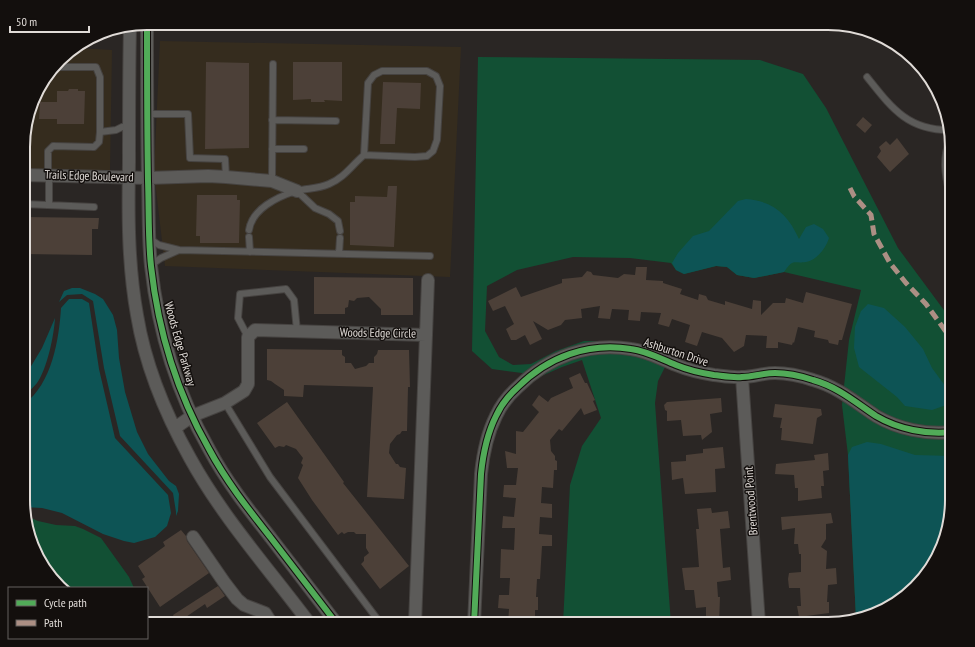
<svg xmlns="http://www.w3.org/2000/svg" width="975" height="647" font-family="'PT Sans Narrow',sans-serif">
<style>
.commercial{fill:#352c1e}
.green{fill:#125034}
.water{fill:#0d5455}
.building{fill:#4c4038}
.lines{fill:none;stroke-linecap:round;stroke-linejoin:round}
.lane-casing{stroke:#464341;stroke-width:8}
.street-casing{stroke:#464341;stroke-width:14}
.lane{stroke:#5c5b59;stroke-width:6}
.street{stroke:#5c5b59;stroke-width:12}
.quiet{stroke:#ac8f84;stroke-width:5;stroke-dasharray:10 5;stroke-linecap:butt}
.cycleway-casing{stroke:#130f0d;stroke-width:8}
.cycleway{stroke:#51ab58;stroke-width:6}
.labels{text-anchor:middle;stroke-width:3;stroke-linejoin:round;paint-order:stroke}
.street-label{font-size:12px;fill:#e0dbd7;stroke:#130f0d}
.rim{fill:none;stroke:#e0dbd7;stroke-width:2}
</style>
<rect width="100%" height="100%" fill="#2a2624"/>
<path class="commercial" d="M 160,41 L 461,47 L 450,277 L 165,266 L 154,173 Z
M 75,48 L 112,50 L 110,171 L 24,171 L 24,131 L 36,92 L 65,54 Z"/>
<path class="green" d="M 478,57 L 760,60 L 803,74 L 826,108 L 898,248 L 952,321 L 952,508 L 931,569 L 890,607 L 856,618 L 848,455 L 842,405 L 849,340 L 861,290 L 784,272 L 754,278 L 737,275 L 727,267 L 716,266 L 684,274 L 676,270 L 671,263 L 630,258 L 573,257 L 517,270 L 487,286 L 485,331 L 499,357 L 513,365 L 531,364 L 556,351 L 584,341 L 618,341 L 654,349 L 671,355 L 658,381 L 655,403 L 671,624 L 563,624 L 570,485 L 582,446 L 601,418 L 582,360 L 562,367 L 537,378 L 522,373 L 492,369 L 472,351 Z
M 24,515 L 38,521 L 56,525 L 75,526 L 83,529 L 101,538 L 119,563 L 129,577 L 134,588 L 64,588 L 40,562 Z"/>
<path class="water" d="M 746,199 C 773,201 788,214 799,239 L 806,227 L 814,224 L 823,229 L 829,238 C 826,248 817,260 806,262 C 793,264 794,258 784,272 L 754,278 L 737,275 L 727,267 L 716,266 L 684,274 L 676,270 L 672,263 L 678,253 L 693,236 L 709,231 L 738,201 Z
M 72,288 L 80,288 L 95,294 L 103,299 L 113,315 L 117,330 L 119,358 L 125,392 L 137,432 L 148,454 L 169,481 L 176,486 L 179,494 L 178,511 L 176,516 L 176,512 L 173,493 L 120,436 L 104,368 L 93,301 L 82,294 L 67,295 L 59,302 L 64,291 Z
M 69,299 L 82,299 L 89,303 L 99,369 L 115,438 L 168,495 L 171,513 L 167,526 L 155,537 L 134,543 L 124,541 L 103,534 L 62,513 L 42,508 L 24,507 L 24,404 C 52,384 59,339 61,308 Z
M 868,304 L 884,308 L 905,327 L 923,349 L 932,368 L 951,394 L 952,403 L 932,410 L 905,406 L 897,397 L 859,367 L 854,348 L 855,327 L 861,311 Z
M 55,318 C 54,336 47,369 37,383 C 33,388 28,392 24,397 L 24,378 L 42,348 Z
M 867,442 L 881,444 L 915,455 L 952,456 L 952,508 L 931,569 L 890,607 L 856,618 L 848,455 L 852,447 Z"/>
<path class="building" d="M 206,62 L 249,63 L 249,148 L 205,149 Z
M 293,62 L 342,62 L 342,101 L 324,100 L 325,102 L 311,102 L 311,99 L 293,100 Z
M 383,82 L 421,83 L 420,109 L 397,108 L 395,144 L 380,144 Z
M 69,89 L 78,89 L 78,91 L 85,91 L 84,124 L 57,124 L 57,119 L 39,119 L 40,102 L 57,102 L 57,91 L 68,91 Z
M 863,117 L 872,125 L 865,133 L 856,125 Z
M 897,138 L 909,154 L 890,172 L 877,157 L 881,151 L 879,147 L 886,141 L 890,145 Z
M 388,186 L 397,186 L 394,247 L 350,245 L 350,202 L 355,202 L 355,196 L 387,197 Z
M 197,195 L 237,195 L 237,200 L 240,200 L 239,243 L 200,243 L 200,236 L 196,236 Z
M 24,217 L 99,218 L 98,229 L 92,229 L 92,255 L 24,254 Z
M 636,267 L 647,267 L 646,280 L 663,281 L 663,283 L 682,289 L 680,294 L 698,300 L 699,294 L 706,296 L 708,300 L 725,305 L 725,301 L 752,309 L 753,300 L 761,301 L 761,315 L 773,303 L 785,303 L 786,298 L 803,303 L 806,292 L 852,304 L 842,340 L 839,340 L 838,345 L 829,343 L 828,340 L 814,337 L 815,331 L 798,327 L 794,343 L 793,342 L 792,345 L 778,342 L 778,348 L 766,348 L 767,336 L 746,335 L 744,346 L 734,352 L 722,338 L 702,332 L 697,346 L 685,342 L 690,325 L 672,319 L 669,327 L 658,324 L 661,313 L 641,312 L 640,321 L 628,320 L 629,310 L 612,309 L 610,319 L 598,318 L 600,306 L 581,309 L 582,318 L 565,320 L 561,325 L 548,330 L 533,321 L 542,339 L 530,345 L 525,335 L 516,340 L 511,340 L 506,329 L 514,324 L 505,306 L 493,311 L 488,301 L 516,287 L 521,297 L 562,283 L 562,279 L 582,277 L 587,271 L 591,272 L 593,275 L 618,278 L 624,274 L 635,275 Z
M 314,277 L 413,278 L 413,315 L 381,315 L 381,309 L 369,297 L 357,298 L 354,301 L 349,300 L 348,307 L 345,308 L 345,314 L 314,314 Z
M 267,349 L 342,350 L 342,355 L 345,357 L 345,363 L 351,363 L 355,369 L 366,366 L 369,363 L 374,363 L 374,357 L 377,354 L 378,350 L 409,350 L 410,387 L 408,387 L 407,431 L 402,431 L 400,434 L 397,435 L 390,444 L 389,453 L 396,464 L 398,464 L 400,467 L 406,468 L 404,499 L 367,497 L 373,387 L 304,385 L 303,397 L 284,396 L 284,390 L 275,384 L 271,381 L 267,380 Z
M 580,373 L 585,383 L 587,383 L 595,400 L 593,401 L 597,410 L 584,415 L 581,408 L 562,431 L 559,429 L 550,440 L 551,451 L 555,456 L 555,460 L 557,461 L 557,470 L 554,470 L 553,488 L 542,487 L 541,503 L 552,504 L 552,518 L 540,517 L 539,534 L 552,535 L 552,546 L 542,546 L 540,579 L 537,579 L 536,597 L 538,597 L 538,610 L 535,610 L 535,624 L 508,624 L 509,609 L 498,608 L 499,595 L 509,595 L 510,578 L 500,578 L 501,549 L 514,550 L 515,528 L 502,528 L 503,516 L 514,517 L 516,498 L 503,497 L 504,485 L 516,485 L 518,468 L 507,468 L 505,451 L 516,454 L 516,431 L 523,432 L 539,412 L 532,405 L 539,395 L 548,402 L 551,398 L 573,388 L 569,378 Z
M 721,398 L 722,412 L 710,414 L 712,432 L 702,440 L 701,435 L 683,436 L 681,420 L 667,421 L 667,411 L 665,410 L 664,405 L 667,402 Z
M 287,402 L 344,482 L 343,483 L 409,566 L 380,589 L 361,564 L 364,561 L 364,557 L 369,553 L 366,548 L 366,534 L 356,534 L 354,532 L 348,532 L 344,534 L 342,532 L 338,535 L 312,500 L 298,478 L 303,465 L 301,463 L 303,458 L 296,449 L 286,445 L 284,447 L 279,446 L 275,448 L 257,423 Z
M 775,404 L 821,409 L 822,415 L 817,418 L 813,444 L 781,440 L 782,428 L 780,428 L 782,418 L 773,417 Z
M 723,447 L 725,468 L 715,469 L 716,492 L 685,494 L 683,478 L 672,480 L 671,462 L 686,461 L 686,455 L 703,453 L 703,449 Z
M 828,453 L 829,470 L 823,471 L 824,486 L 821,486 L 822,498 L 798,501 L 798,488 L 795,488 L 794,475 L 775,474 L 776,464 L 815,460 L 814,455 Z
M 711,508 L 712,513 L 728,511 L 730,528 L 720,529 L 723,568 L 730,567 L 731,580 L 717,582 L 718,597 L 720,597 L 719,624 L 706,624 L 706,607 L 696,608 L 694,590 L 685,590 L 682,568 L 699,567 L 696,529 L 699,529 L 697,509 Z
M 831,513 L 833,523 L 826,524 L 826,539 L 821,547 L 827,551 L 826,569 L 836,568 L 837,584 L 828,585 L 827,602 L 829,602 L 829,613 L 799,617 L 797,606 L 801,606 L 800,588 L 789,588 L 788,579 L 789,573 L 801,572 L 801,554 L 799,554 L 798,544 L 794,544 L 795,528 L 782,530 L 781,517 Z
M 181,530 L 186,536 L 187,541 L 209,573 L 160,607 L 142,579 L 145,577 L 138,566 L 165,546 L 163,542 Z
M 218,586 L 225,596 L 207,608 L 205,604 L 177,623 L 173,615 Z"/>
<g class="lines">
<g class="lane-casing">
<path id="lane" d="M 56,67 L 96,67 L 100,77 L 100,132
M 867,77 C 891,107 907,130 949,130
M 147,114 L 188,114 L 190,158 L 225,159 L 226,177
M 272,120 L 336,121
M 272,149 L 304,149
M 48,175 L 48,151 L 53,146 L 94,147 L 99,142 L 100,132 L 116,130 L 122,127 L 129,126
M 272,181 L 273,64
M 297,191 L 315,208 L 329,214 L 338,221 L 340,231
M 24,204 L 94,207
M 49,205 L 49,175
M 249,230 C 252,209 277,197 296,191 C 307,188 318,189 329,184 C 345,177 351,166 364,155 L 415,157 L 427,156 L 433,151 L 437,140 L 440,86 L 436,76 L 427,71 L 382,71 L 374,75 L 368,83 L 364,155
M 249,237 L 250,252
M 150,239 L 159,245 L 179,250 L 161,258 L 151,265
M 179,250 L 430,256
M 339,254 L 340,238
M 248,337 L 238,318 L 240,294 L 286,289 L 294,300 L 297,331
M 225,403 L 270,477 L 381,624"/>
</g>
<g class="street-casing">
<path id="street" d="M 147,23 C 147,76 147,128 148,181 C 149,209 148,238 151,266 C 158,330 177,393 209,449 C 226,481 249,510 271,538 C 293,567 315,595 337,624
M 130,26 C 129,72 129,118 129,163 C 128,214 128,265 137,315 C 145,364 166,415 190,458 C 223,518 269,569 310,624
M 952,141 C 946,160 948,173 952,191
M 24,175 L 148,178 L 208,176 L 226,177 L 272,181 L 297,191
M 426,335 L 428,280
M 742,377 L 759,624
M 175,428 L 192,416 L 225,403 L 244,391 L 248,384 L 248,337 L 255,330 L 426,335 L 415,624
M 193,537 L 224,582 L 237,599 L 244,605 L 265,613 L 272,624
M 474,624 L 481,474 C 483,454 487,434 496,416 C 501,405 509,395 518,387 C 548,357 588,342 631,349 C 647,351 661,359 676,365 C 688,370 701,373 714,375 C 723,376 733,378 742,377 C 753,377 763,373 775,373 C 787,373 801,376 813,380 C 838,387 855,402 876,416 C 898,429 927,435 952,432"/>
</g>
<use href="#lane" class="lane"/>
<use href="#street" class="street"/>
<path class="quiet" d="M 850,188 L 854,196 L 871,215 L 874,234 L 890,263 L 906,283 L 926,304 L 952,340"/>
<g class="cycleway-casing">
<path id="cycleway" d="M 147,23 C 147,76 147,128 148,181 C 149,209 148,238 151,266 C 158,330 177,393 209,449 C 226,481 249,510 271,538 C 293,567 315,595 337,624
M 474,624 L 481,474 C 483,454 487,434 496,416 C 501,405 509,395 518,387 C 548,357 588,342 631,349 C 647,351 661,359 676,365 C 688,370 701,373 714,375 C 723,376 733,378 742,377 C 753,377 763,373 775,373 C 787,373 801,376 813,380 C 838,387 855,402 876,416 C 898,429 927,435 952,432"/>
</g>
<use href="#cycleway" class="cycleway"/>
</g>
<g class="labels">
<g class="street-label">
<text transform="translate(89 176) rotate(2)" y="4">Trails Edge Boulevard</text>
<text transform="translate(378 333) rotate(1)" y="4">Woods Edge Circle</text>
<text transform="translate(180 344) rotate(74)" y="4">Woods Edge Parkway</text>
<text transform="translate(676 352) rotate(18)" y="4">Ashburton Drive</text>
<text transform="translate(751 501) rotate(-94)" y="4">Brentwood Point</text>
</g>
</g>
<path d="M0 0H975V647H0ZM147 30H828A117 117 0 0 1 945 147V500A117 117 0 0 1 828 617H147A117 117 0 0 1 30 500V147A117 117 0 0 1 147 30Z" fill="#130f0d" fill-rule="evenodd"/>
<path class="rim" d="M147 30H828A117 117 0 0 1 945 147V500A117 117 0 0 1 828 617H147A117 117 0 0 1 30 500V147A117 117 0 0 1 147 30Z"/>
<rect x="8" y="587" width="140" height="52" fill="#130f0d" stroke="#65615e"/>
<rect x="16" y="600" width="20" height="6" fill="#51ab58" stroke="#65615e"/>
<text x="44" y="607" font-size="12" fill="#e0dbd7">Cycle path</text>
<rect x="16" y="620" width="20" height="6" fill="#ac8f84" stroke="#65615e"/>
<text x="44" y="627" font-size="12" fill="#e0dbd7">Path</text>
<path d="M10 26v6h79v-6" fill="none" stroke="#e0dbd7" stroke-width="2"/>
<text x="16" y="26" font-size="12" fill="#e0dbd7" stroke="#130f0d" stroke-width="3" paint-order="stroke">50 m</text>
</svg>
